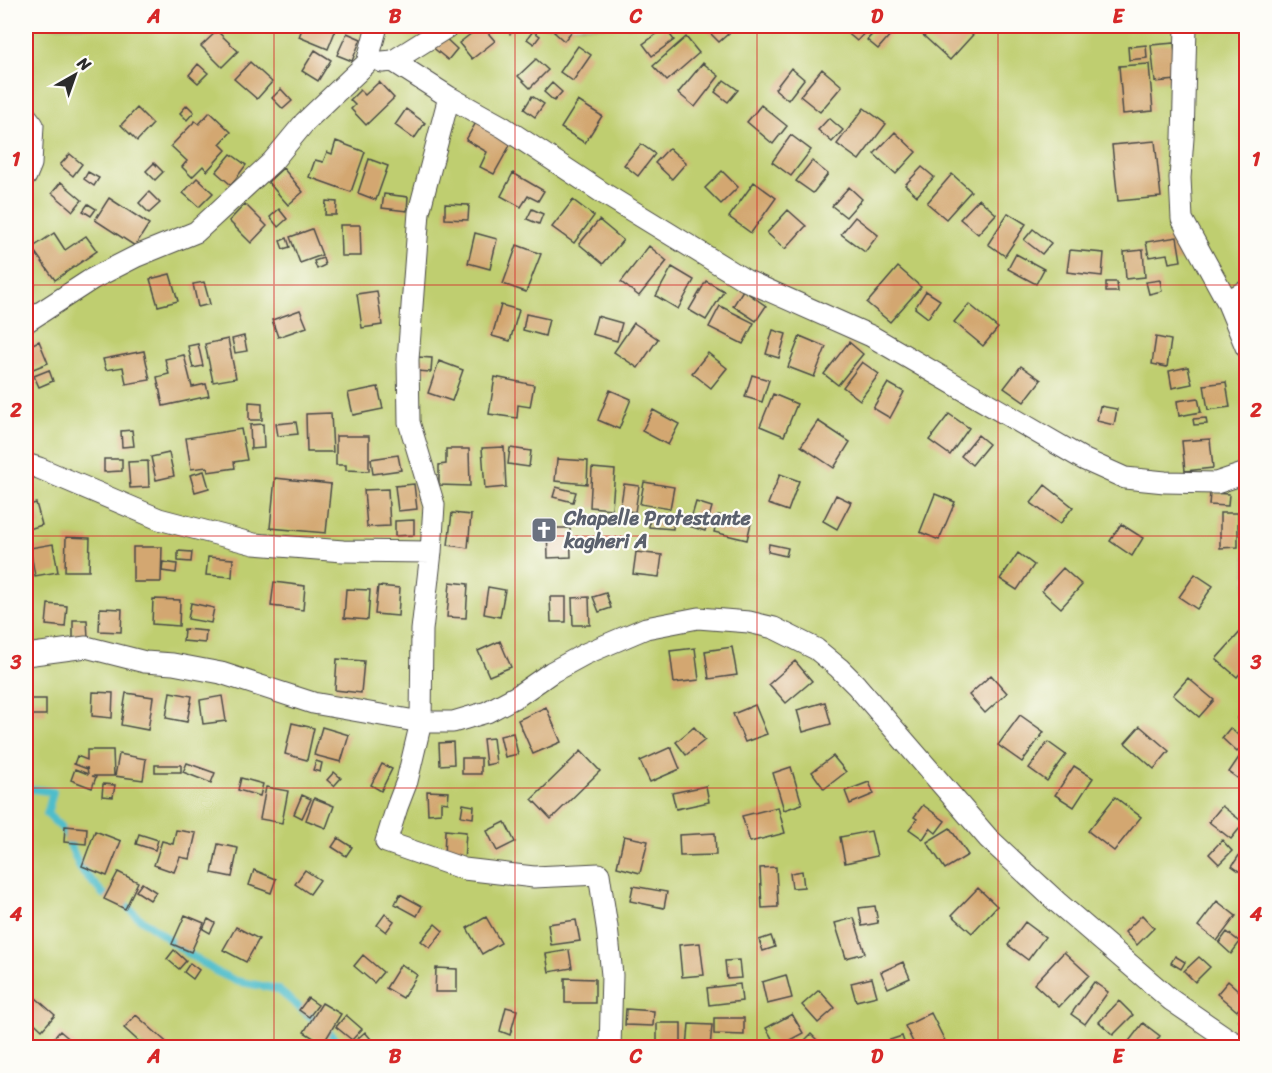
<svg xmlns="http://www.w3.org/2000/svg" width="1272" height="1073" font-family="Sriracha,sans-serif">
<style>
.green{fill:#bfce70;stroke:#757c4e;stroke-width:1.5}
.lines{fill:none;stroke-linecap:round;stroke-linejoin:round}
.stream{stroke:#50bdca;stroke-width:8}
.building{fill:#d3a771}
.minor-casing{stroke:#494845;stroke-width:23}
.minor{stroke:#fff;stroke-width:21}
.grid{fill:none;stroke:#d62828;stroke-width:1.5;stroke-opacity:0.55}
.labels{text-anchor:middle;stroke-width:4.5;stroke-linejoin:round;paint-order:stroke}
.worship-label{font-size:20px;font-weight:bold;fill:#5b616d;stroke:#fdfcf7;text-anchor:start}
.neatline{fill:none;stroke:#d62828;stroke-width:2}
.grid-label{font-size:20px;text-anchor:middle;font-weight:bold;fill:#d62828}
</style>
<rect width="100%" height="100%" fill="#fdfcf7"/>
<filter id="ink" filterUnits="userSpaceOnUse"><feTurbulence type="fractalNoise" baseFrequency=".0167" numOctaves="2"/><feDisplacementMap in="SourceGraphic" scale="12" xChannelSelector="R" yChannelSelector="G"/><feConvolveMatrix kernelMatrix="1 2 1 2 8 2 1 2 1" color-interpolation-filters="sRGB"/></filter>
<filter id="wash" filterUnits="userSpaceOnUse"><feTurbulence type="fractalNoise" baseFrequency=".008" numOctaves="4" result="noise"/><feDisplacementMap in="SourceGraphic" scale="24" xChannelSelector="R" yChannelSelector="G"/><feGaussianBlur stdDeviation="1.35" result="paint"/><feColorMatrix in="noise" values="0 0 0 0 0 0 0 0 0 0 0 0 0 0 0 0 0 1.4 0 .05"/><feComposite in="paint" operator="in"/></filter>
<g filter="url(#wash)">
<rect width="100%" height="100%" fill="#f1edd8"/>
<path class="green" d="M 26,26 L 1246,26 L 1246,1047 L 26,1047 Z"/>
<g class="lines">
<path class="stream" d="M 26,788 L 53,792 L 47,814 L 64,830 L 80,868 L 103,894 L 124,903 L 138,917 L 157,930 L 174,944 L 215,971 L 236,981 L 277,989 L 328,1031 L 340,1043 L 343,1048"/>
</g>
<g id="blocks">
<path class="building" d="M 303,26 L 327,26 L 336,29 L 328,49 L 299,37 Z
M 481,26 L 482,26 L 495,41 L 472,59 L 459,43 Z
M 503,26 L 521,26 L 510,34 Z
M 560,26 L 576,26 L 564,41 L 554,32 Z
M 703,26 L 737,26 L 719,42 Z
M 839,26 L 862,26 L 867,30 L 857,41 Z
M 880,26 L 898,26 L 878,49 L 867,40 Z
M 916,26 L 981,26 L 950,60 L 914,27 Z
M 1132,26 L 1152,26 L 1152,30 L 1132,30 Z
M 665,28 L 674,40 L 652,56 L 643,44 Z
M 217,31 L 238,51 L 222,67 L 201,46 Z
M 533,31 L 540,36 L 534,44 L 527,39 Z
M 347,33 L 361,39 L 352,61 L 337,55 Z
M 441,34 L 457,49 L 448,60 L 431,46 Z
M 686,37 L 699,53 L 667,81 L 653,66 Z
M 1174,43 L 1177,80 L 1155,82 L 1151,45 Z
M 1146,45 L 1147,58 L 1129,60 L 1128,47 Z
M 578,46 L 591,55 L 573,81 L 560,72 Z
M 315,50 L 331,60 L 318,81 L 302,71 Z
M 536,59 L 548,70 L 530,88 L 518,76 Z
M 250,62 L 272,82 L 257,99 L 234,79 Z
M 703,63 L 719,76 L 695,107 L 678,93 Z
M 198,64 L 208,73 L 198,83 L 189,75 Z
M 1149,64 L 1153,111 L 1123,114 L 1119,66 Z
M 791,68 L 804,79 L 788,100 L 775,89 Z
M 822,69 L 842,86 L 820,112 L 800,96 Z
M 724,80 L 738,90 L 728,102 L 715,92 Z
M 379,82 L 394,98 L 366,125 L 351,109 L 355,105 L 350,100 L 360,90 L 365,95 Z
M 552,83 L 562,92 L 554,101 L 544,92 Z
M 281,89 L 292,101 L 283,109 L 272,98 Z
M 532,96 L 544,104 L 535,117 L 524,109 Z
M 578,101 L 602,116 L 585,143 L 561,128 Z
M 187,105 L 194,112 L 187,120 L 180,113 Z
M 761,105 L 787,126 L 773,144 L 747,122 Z
M 137,108 L 153,124 L 137,141 L 121,125 Z
M 864,108 L 886,124 L 859,160 L 837,144 Z
M 406,109 L 425,123 L 414,139 L 395,125 Z
M 210,112 L 231,132 L 220,144 L 226,150 L 207,171 L 203,166 L 192,177 L 182,167 L 187,161 L 171,146 L 195,121 L 199,124 Z
M 829,118 L 843,130 L 832,142 L 818,130 Z
M 478,119 L 514,138 L 494,174 L 480,167 L 487,152 L 466,140 Z
M 895,132 L 916,152 L 896,174 L 874,154 Z
M 791,135 L 811,150 L 791,176 L 772,162 Z
M 336,141 L 365,152 L 351,192 L 309,177 L 315,160 L 323,162 L 327,152 L 332,154 Z
M 1155,141 L 1161,197 L 1118,201 L 1112,145 Z
M 641,144 L 655,154 L 638,176 L 624,165 Z
M 669,148 L 686,163 L 672,179 L 655,163 Z
M 70,154 L 82,164 L 73,176 L 60,165 Z
M 231,154 L 246,165 L 231,185 L 216,172 Z
M 369,159 L 388,166 L 376,200 L 358,193 Z
M 812,161 L 828,174 L 813,193 L 796,181 Z
M 154,163 L 163,172 L 155,180 L 146,171 Z
M 922,167 L 934,177 L 917,196 L 905,185 Z
M 283,168 L 303,192 L 288,205 L 268,182 Z
M 722,171 L 738,187 L 721,204 L 705,188 Z
M 88,172 L 99,178 L 94,186 L 84,179 Z
M 513,173 L 544,191 L 538,201 L 528,196 L 521,207 L 501,196 Z
M 952,174 L 971,191 L 946,219 L 927,203 Z
M 197,178 L 213,193 L 199,207 L 183,193 Z
M 61,182 L 82,200 L 73,211 L 52,193 Z
M 754,182 L 776,198 L 751,233 L 729,217 Z
M 849,187 L 862,199 L 846,217 L 832,206 Z
M 149,192 L 160,203 L 149,213 L 139,203 Z
M 384,194 L 408,197 L 407,211 L 382,208 Z
M 109,198 L 149,224 L 135,246 L 95,220 Z
M 979,199 L 996,214 L 978,234 L 960,219 Z
M 573,200 L 594,216 L 574,243 L 552,227 Z
M 326,201 L 337,202 L 336,215 L 325,215 Z
M 88,204 L 96,209 L 91,216 L 83,211 Z
M 245,204 L 267,226 L 251,243 L 229,221 Z
M 445,204 L 469,205 L 468,220 L 445,219 Z
M 279,209 L 287,219 L 278,227 L 270,217 Z
M 532,209 L 543,214 L 539,224 L 527,219 Z
M 788,210 L 806,226 L 785,249 L 767,233 Z
M 1008,213 L 1026,224 L 1005,256 L 988,244 Z
M 855,217 L 878,235 L 865,252 L 841,234 Z
M 599,220 L 623,240 L 603,264 L 579,244 Z
M 340,225 L 360,225 L 361,256 L 341,256 Z
M 312,229 L 322,255 L 300,263 L 290,237 Z
M 1033,229 L 1051,243 L 1042,254 L 1024,240 Z
M 54,233 L 65,250 L 86,236 L 97,251 L 55,280 L 32,248 Z
M 475,233 L 497,239 L 490,269 L 468,263 Z
M 1177,237 L 1181,261 L 1169,263 L 1167,254 L 1149,257 L 1146,242 Z
M 287,238 L 290,247 L 283,249 L 280,241 Z
M 517,245 L 541,254 L 526,292 L 503,284 Z
M 649,246 L 667,261 L 639,296 L 621,282 Z
M 1070,250 L 1104,253 L 1102,276 L 1067,272 Z
M 1143,250 L 1145,277 L 1126,279 L 1124,252 Z
M 1016,254 L 1044,269 L 1036,284 L 1008,269 Z
M 323,258 L 325,265 L 317,269 L 314,261 Z
M 672,267 L 694,280 L 678,309 L 656,296 Z
M 898,267 L 921,287 L 890,322 L 867,303 Z
M 170,274 L 178,301 L 158,306 L 150,279 Z
M 26,277 L 35,285 L 26,295 Z
M 1160,280 L 1162,291 L 1149,294 L 1146,282 Z
M 706,281 L 724,291 L 706,320 L 689,310 Z
M 204,282 L 210,304 L 198,307 L 193,284 Z
M 1106,282 L 1117,282 L 1118,292 L 1106,292 Z
M 743,290 L 766,306 L 756,321 L 733,306 Z
M 377,291 L 382,325 L 362,328 L 357,294 Z
M 926,291 L 940,300 L 928,318 L 915,308 Z
M 969,304 L 998,328 L 983,346 L 954,322 Z
M 501,305 L 519,310 L 510,341 L 492,336 Z
M 720,306 L 754,323 L 743,344 L 709,327 Z
M 300,310 L 307,327 L 278,337 L 272,320 Z
M 526,314 L 549,319 L 545,336 L 523,330 Z
M 597,316 L 622,323 L 617,341 L 592,334 Z
M 634,323 L 658,339 L 638,368 L 614,352 Z
M 773,330 L 786,334 L 779,358 L 766,354 Z
M 244,336 L 247,351 L 235,353 L 232,339 Z
M 800,336 L 826,347 L 814,377 L 788,367 Z
M 1156,337 L 1171,340 L 1167,367 L 1152,364 Z
M 228,339 L 236,378 L 213,382 L 205,344 Z
M 39,341 L 48,363 L 26,372 L 26,347 Z
M 849,342 L 863,354 L 838,385 L 824,374 Z
M 198,344 L 203,366 L 193,368 L 188,346 Z
M 144,351 L 150,380 L 126,384 L 123,367 L 106,370 L 103,359 Z
M 708,353 L 727,368 L 711,388 L 692,373 Z
M 184,355 L 192,387 L 206,384 L 209,396 L 163,406 L 157,377 L 169,374 L 165,359 Z
M 418,357 L 432,358 L 431,372 L 416,371 Z
M 439,361 L 463,370 L 452,401 L 428,393 Z
M 862,362 L 879,374 L 860,400 L 843,387 Z
M 1021,366 L 1041,380 L 1024,402 L 1004,388 Z
M 1188,367 L 1192,384 L 1172,388 L 1169,371 Z
M 49,370 L 53,381 L 39,387 L 34,376 Z
M 752,375 L 769,380 L 762,402 L 745,397 Z
M 495,377 L 534,385 L 530,407 L 518,405 L 517,418 L 489,414 Z
M 1226,382 L 1230,407 L 1208,410 L 1204,385 Z
M 888,383 L 904,392 L 890,418 L 873,408 Z
M 378,387 L 383,409 L 353,415 L 348,393 Z
M 610,390 L 631,399 L 619,429 L 598,420 Z
M 773,394 L 797,404 L 784,436 L 760,426 Z
M 1198,398 L 1201,412 L 1179,416 L 1177,401 Z
M 249,402 L 262,403 L 262,420 L 249,420 Z
M 1100,406 L 1117,409 L 1114,425 L 1097,421 Z
M 653,410 L 679,424 L 668,445 L 642,431 Z
M 331,413 L 333,452 L 307,452 L 306,414 Z
M 949,414 L 969,428 L 950,455 L 929,440 Z
M 1206,418 L 1207,424 L 1194,425 L 1193,419 Z
M 818,421 L 850,442 L 834,468 L 801,446 Z
M 296,422 L 298,434 L 278,436 L 276,424 Z
M 263,424 L 264,448 L 251,449 L 250,425 Z
M 241,429 L 247,460 L 234,462 L 235,468 L 208,472 L 207,467 L 191,469 L 186,438 Z
M 132,430 L 134,446 L 122,447 L 121,431 Z
M 978,435 L 989,444 L 972,465 L 961,456 Z
M 336,436 L 369,436 L 369,471 L 346,470 L 346,465 L 336,465 Z
M 1210,439 L 1213,468 L 1185,471 L 1182,441 Z
M 504,447 L 506,487 L 485,489 L 482,448 Z
M 510,448 L 531,451 L 529,467 L 508,464 Z
M 446,449 L 469,449 L 470,486 L 439,485 L 439,465 L 446,464 Z
M 169,453 L 174,476 L 156,480 L 151,457 Z
M 398,455 L 401,470 L 373,474 L 371,459 Z
M 104,459 L 122,459 L 122,471 L 104,472 Z
M 557,459 L 588,461 L 587,484 L 555,481 Z
M 148,461 L 149,487 L 130,488 L 128,462 Z
M 592,468 L 615,470 L 612,509 L 590,507 Z
M 204,471 L 209,488 L 195,492 L 190,475 Z
M 780,474 L 799,481 L 788,511 L 768,504 Z
M 275,478 L 331,484 L 326,533 L 270,528 Z
M 644,482 L 674,487 L 670,509 L 640,504 Z
M 414,484 L 417,509 L 398,511 L 395,486 Z
M 624,484 L 639,486 L 635,512 L 620,510 Z
M 1045,485 L 1073,507 L 1060,524 L 1031,503 Z
M 556,487 L 576,492 L 573,502 L 553,497 Z
M 388,489 L 390,526 L 367,527 L 364,490 Z
M 1210,493 L 1229,494 L 1228,506 L 1209,505 Z
M 935,494 L 955,502 L 939,540 L 920,532 Z
M 836,495 L 851,502 L 837,529 L 823,521 Z
M 696,502 L 712,507 L 705,531 L 689,526 Z
M 36,503 L 42,525 L 26,530 L 26,506 Z
M 452,513 L 471,515 L 468,548 L 448,545 Z
M 650,513 L 674,515 L 673,529 L 649,527 Z
M 1220,513 L 1238,513 L 1238,547 L 1220,548 Z
M 718,515 L 751,523 L 747,540 L 714,532 Z
M 414,520 L 414,535 L 395,536 L 395,521 Z
M 1121,524 L 1143,538 L 1132,556 L 1110,541 Z
M 547,528 L 570,528 L 571,557 L 548,558 Z
M 66,537 L 90,538 L 89,571 L 65,571 Z
M 53,544 L 58,572 L 35,576 L 30,548 Z
M 769,544 L 788,548 L 786,556 L 768,552 Z
M 133,547 L 162,547 L 161,582 L 133,582 Z
M 178,551 L 192,552 L 191,562 L 178,561 Z
M 636,552 L 662,555 L 659,577 L 633,574 Z
M 1018,553 L 1034,565 L 1017,590 L 1000,579 Z
M 208,557 L 233,559 L 232,577 L 206,575 Z
M 163,562 L 177,564 L 176,573 L 162,571 Z
M 1063,568 L 1082,585 L 1061,608 L 1042,591 Z
M 1195,574 L 1213,586 L 1197,609 L 1179,597 Z
M 274,582 L 305,586 L 303,610 L 271,606 Z
M 450,582 L 468,584 L 466,618 L 447,617 Z
M 378,586 L 400,588 L 398,616 L 375,614 Z
M 488,587 L 505,590 L 500,617 L 484,614 Z
M 346,589 L 370,590 L 368,620 L 344,618 Z
M 606,593 L 611,608 L 599,612 L 593,597 Z
M 550,597 L 566,597 L 566,622 L 551,622 Z
M 589,597 L 590,625 L 573,625 L 572,598 Z
M 153,599 L 180,600 L 179,626 L 152,624 Z
M 191,603 L 214,608 L 211,623 L 188,619 Z
M 48,604 L 67,606 L 65,627 L 46,625 Z
M 100,608 L 122,609 L 121,632 L 99,631 Z
M 26,616 L 27,616 L 30,637 L 26,638 Z
M 73,620 L 87,620 L 88,638 L 73,638 Z
M 184,629 L 206,631 L 205,643 L 183,641 Z
M 1243,629 L 1246,633 L 1246,667 L 1237,677 L 1216,659 Z
M 500,641 L 511,667 L 489,676 L 478,651 Z
M 732,647 L 737,675 L 709,679 L 705,651 Z
M 695,648 L 699,680 L 674,683 L 670,651 Z
M 337,659 L 364,661 L 361,693 L 335,690 Z
M 795,661 L 812,681 L 786,703 L 769,684 Z
M 991,675 L 1007,693 L 985,713 L 969,695 Z
M 1188,678 L 1214,700 L 1199,717 L 1173,695 Z
M 93,692 L 113,693 L 112,718 L 92,716 Z
M 170,692 L 192,696 L 187,722 L 166,718 Z
M 126,693 L 153,697 L 148,730 L 121,725 Z
M 222,696 L 226,721 L 203,724 L 200,700 Z
M 26,699 L 46,699 L 46,715 L 26,715 Z
M 825,702 L 831,724 L 803,732 L 797,710 Z
M 755,705 L 767,734 L 745,742 L 733,714 Z
M 546,707 L 561,742 L 533,754 L 518,720 Z
M 1246,708 L 1246,728 L 1237,719 Z
M 1020,715 L 1044,732 L 1022,762 L 998,745 Z
M 292,723 L 314,728 L 307,760 L 285,754 Z
M 1140,726 L 1169,751 L 1154,769 L 1125,743 Z
M 322,727 L 349,735 L 341,762 L 314,755 Z
M 694,727 L 705,740 L 686,755 L 676,742 Z
M 1230,728 L 1246,742 L 1237,752 L 1222,738 Z
M 513,733 L 518,754 L 505,757 L 500,736 Z
M 493,738 L 496,763 L 486,765 L 483,739 Z
M 453,742 L 454,764 L 440,765 L 439,743 Z
M 1048,742 L 1066,755 L 1047,781 L 1029,768 Z
M 671,747 L 680,769 L 650,782 L 640,761 Z
M 1246,747 L 1246,784 L 1229,772 Z
M 87,750 L 113,750 L 114,776 L 92,776 L 96,777 L 92,788 L 71,780 L 75,769 L 88,774 L 87,767 L 87,769 L 74,764 L 77,756 L 87,760 Z
M 581,751 L 600,771 L 551,819 L 532,799 Z
M 119,754 L 146,759 L 143,780 L 115,776 Z
M 833,756 L 846,772 L 824,789 L 812,772 Z
M 462,758 L 481,758 L 481,774 L 462,774 Z
M 316,761 L 322,763 L 320,772 L 313,770 Z
M 187,763 L 215,773 L 211,783 L 183,772 Z
M 382,764 L 392,769 L 381,791 L 371,785 Z
M 155,765 L 181,765 L 181,772 L 155,772 Z
M 1074,766 L 1093,778 L 1074,807 L 1055,795 Z
M 791,767 L 802,804 L 784,810 L 773,773 Z
M 334,772 L 341,778 L 334,786 L 327,780 Z
M 241,778 L 263,784 L 260,796 L 238,790 Z
M 869,782 L 874,794 L 850,804 L 845,791 Z
M 103,784 L 115,785 L 113,797 L 102,796 Z
M 706,786 L 709,802 L 676,809 L 672,793 Z
M 266,787 L 288,791 L 282,823 L 260,819 Z
M 427,791 L 449,792 L 448,803 L 441,802 L 441,813 L 428,814 Z
M 302,795 L 311,799 L 302,818 L 294,814 Z
M 1115,797 L 1141,817 L 1114,851 L 1088,831 Z
M 314,798 L 334,806 L 326,828 L 306,820 Z
M 463,804 L 474,806 L 473,818 L 461,816 Z
M 923,805 L 945,821 L 936,833 L 930,828 L 923,839 L 909,829 L 917,819 L 914,817 Z
M 1222,806 L 1244,823 L 1231,839 L 1209,822 Z
M 778,807 L 785,833 L 750,842 L 742,816 Z
M 505,822 L 515,842 L 497,851 L 487,831 Z
M 65,826 L 87,828 L 86,844 L 64,842 Z
M 950,828 L 968,855 L 945,869 L 927,842 Z
M 176,830 L 196,833 L 190,859 L 180,857 L 174,872 L 154,865 L 162,841 L 173,844 Z
M 445,830 L 466,832 L 464,862 L 444,861 Z
M 95,831 L 121,841 L 107,876 L 82,866 Z
M 871,831 L 877,856 L 845,863 L 840,837 Z
M 715,833 L 716,855 L 680,856 L 679,835 Z
M 139,834 L 158,840 L 155,850 L 136,844 Z
M 624,836 L 648,841 L 640,873 L 617,867 Z
M 338,838 L 352,847 L 346,856 L 332,847 Z
M 1222,840 L 1232,851 L 1219,864 L 1209,854 Z
M 218,844 L 238,848 L 232,877 L 212,873 Z
M 1246,845 L 1246,876 L 1232,866 Z
M 776,867 L 778,907 L 762,908 L 760,868 Z
M 254,870 L 276,879 L 271,893 L 249,885 Z
M 305,870 L 320,880 L 310,894 L 295,884 Z
M 802,871 L 804,887 L 792,888 L 790,873 Z
M 118,872 L 138,882 L 125,909 L 104,899 Z
M 142,883 L 156,892 L 150,900 L 136,891 Z
M 633,886 L 667,892 L 664,908 L 630,901 Z
M 978,888 L 997,906 L 972,933 L 952,915 Z
M 400,894 L 422,906 L 417,916 L 395,904 Z
M 1217,901 L 1236,916 L 1217,941 L 1198,926 Z
M 875,906 L 878,923 L 862,926 L 859,908 Z
M 385,914 L 394,921 L 386,932 L 377,925 Z
M 185,915 L 204,923 L 191,952 L 172,944 Z
M 1142,915 L 1154,928 L 1137,945 L 1125,932 Z
M 486,917 L 501,943 L 482,954 L 467,928 Z
M 854,918 L 865,953 L 846,958 L 835,923 Z
M 208,919 L 215,923 L 210,933 L 203,929 Z
M 576,920 L 580,941 L 551,945 L 548,924 Z
M 1025,922 L 1045,937 L 1028,960 L 1008,945 Z
M 435,924 L 443,931 L 430,948 L 421,941 Z
M 236,927 L 259,939 L 246,962 L 223,950 Z
M 1227,932 L 1240,942 L 1231,954 L 1219,943 Z
M 771,936 L 775,947 L 763,951 L 759,940 Z
M 700,943 L 704,975 L 682,977 L 679,945 Z
M 174,950 L 186,961 L 179,969 L 167,959 Z
M 569,950 L 572,968 L 549,972 L 546,954 Z
M 1064,952 L 1089,975 L 1059,1007 L 1034,984 Z
M 363,955 L 383,972 L 374,983 L 354,966 Z
M 1175,956 L 1185,962 L 1181,969 L 1171,963 Z
M 1199,957 L 1210,967 L 1195,982 L 1184,971 Z
M 739,960 L 741,978 L 727,979 L 725,961 Z
M 903,962 L 910,978 L 888,988 L 881,972 Z
M 190,963 L 199,970 L 193,979 L 184,972 Z
M 401,964 L 417,975 L 403,998 L 386,988 Z
M 436,968 L 457,969 L 457,992 L 435,992 Z
M 786,975 L 792,998 L 767,1004 L 762,982 Z
M 565,978 L 595,979 L 595,1003 L 565,1003 Z
M 872,978 L 877,996 L 856,1001 L 851,983 Z
M 1228,981 L 1246,997 L 1246,999 L 1237,1011 L 1217,994 Z
M 1094,982 L 1108,992 L 1085,1024 L 1071,1014 Z
M 740,984 L 742,1001 L 709,1005 L 707,988 Z
M 819,990 L 835,1008 L 818,1023 L 802,1005 Z
M 36,998 L 55,1015 L 42,1030 L 26,1015 L 26,1009 Z
M 308,998 L 318,1005 L 309,1017 L 299,1010 Z
M 1119,1001 L 1133,1015 L 1113,1035 L 1099,1022 Z
M 322,1003 L 341,1014 L 323,1044 L 304,1032 Z
M 506,1007 L 517,1010 L 510,1035 L 500,1031 Z
M 626,1009 L 654,1011 L 653,1026 L 625,1025 Z
M 931,1013 L 947,1045 L 943,1048 L 916,1048 L 905,1026 Z
M 1246,1013 L 1246,1028 L 1239,1021 Z
M 792,1014 L 803,1033 L 777,1047 L 766,1028 Z
M 136,1015 L 173,1048 L 146,1048 L 124,1028 Z
M 346,1015 L 362,1029 L 352,1040 L 336,1027 Z
M 714,1018 L 744,1018 L 744,1035 L 714,1034 Z
M 657,1023 L 681,1023 L 681,1047 L 657,1046 Z
M 1143,1023 L 1160,1036 L 1152,1048 L 1130,1048 L 1126,1045 Z
M 689,1024 L 712,1025 L 710,1048 L 687,1048 Z
M 60,1031 L 80,1048 L 60,1048 L 52,1040 Z
M 365,1032 L 375,1044 L 371,1048 L 347,1048 Z
M 811,1034 L 821,1044 L 818,1048 L 804,1048 L 801,1044 Z
M 902,1036 L 906,1048 L 885,1048 L 884,1042 Z"/>
</g>
</g>
<g filter="url(#ink)">
<use href="#blocks" fill-opacity="0" stroke="#494845" stroke-width="1.5"/>
<g class="lines">
<g class="minor-casing">
<path id="minor" d="M 1186,26 L 1183,138 L 1180,178 L 1182,219 L 1227,301 L 1246,347
M 393,61 L 449,97 L 503,127 L 603,193 L 745,280 L 871,336 L 1085,460 L 1125,478 L 1165,482 L 1216,483 L 1246,473
M 382,62 L 393,61 L 449,26
M 449,97 L 419,212 L 408,360 L 409,422 L 434,505 L 431,552 L 422,630 L 421,722 L 407,781 L 397,807 L 386,842 L 464,869 L 534,877 L 599,874 L 607,927 L 612,975 L 610,1048
M 26,116 L 33,125 L 31,164 L 26,176
M 1227,301 L 1246,291
M 26,322 L 92,279 L 137,256 L 196,232 L 272,162 L 305,122 L 367,63 L 377,26
M 26,464 L 39,468 L 159,519 L 254,544 L 343,551 L 431,552
M 26,655 L 86,647 L 145,662 L 173,664 L 221,673 L 313,703 L 421,722 L 453,722 L 487,712 L 519,695 L 552,672 L 585,654 L 646,628 L 698,618 L 749,622 L 774,628 L 816,649 L 839,668 L 856,685 L 988,838 L 1057,902 L 1171,1000 L 1225,1037 L 1243,1048"/>
</g>
<use href="#minor" class="minor"/>
</g>
</g>
<path class="grid" d="M 274,26 L 274,1048M 515,26 L 515,1048M 757,26 L 757,1048M 998,26 L 998,1048M 26,285 L 1246,285M 26,536 L 1246,536M 26,788 L 1246,788"/>
<defs>
<g id="church-square" transform="scale(1.35)"><rect x="-9" y="-9" width="18" height="18" rx="4" fill="#6b7280" stroke="#fdfcf7"/><path d="M-1.2-6h2.4v3.5h3.3v2.4h-3.3V6h-2.4V-.1h-3.3v-2.4h3.3Z" fill="#fff"/></g>
</defs>
<g fill-rule="evenodd">
<use href="#church-square" x="544" y="530"/>
</g>
<g class="labels">
<g class="worship-label">
<text x="564" y="525">Chapelle Protestante<tspan x="564" dy="23">kagheri A</tspan></text>
</g>
</g>
<rect width="1272" height="1073" fill="none" stroke="#fdfcf7" stroke-width="66"/>
<g transform="translate(75 75) rotate(40)" stroke="#fdfcf7" stroke-width="4.5" paint-order="stroke">
<path d="M0-4.5L10 22L0 15L-10 22Z" fill="#2b2b2b"/>
<text y="-9" font-size="16" font-weight="bold" text-anchor="middle" fill="#2b2b2b">N</text>
</g>
<rect x="33" y="33" width="1206" height="1007" class="neatline"/>
<g class="grid-label">
<text x="154" y="23">A</text>
<text x="395" y="23">B</text>
<text x="636" y="23">C</text>
<text x="877" y="23">D</text>
<text x="1118" y="23">E</text>
<text x="16" y="166">1</text>
<text x="1256" y="166">1</text>
<text x="16" y="417">2</text>
<text x="1256" y="417">2</text>
<text x="16" y="669">3</text>
<text x="1256" y="669">3</text>
<text x="16" y="921">4</text>
<text x="1256" y="921">4</text>
<text x="154" y="1063">A</text>
<text x="395" y="1063">B</text>
<text x="636" y="1063">C</text>
<text x="877" y="1063">D</text>
<text x="1118" y="1063">E</text>
</g>
</svg>
